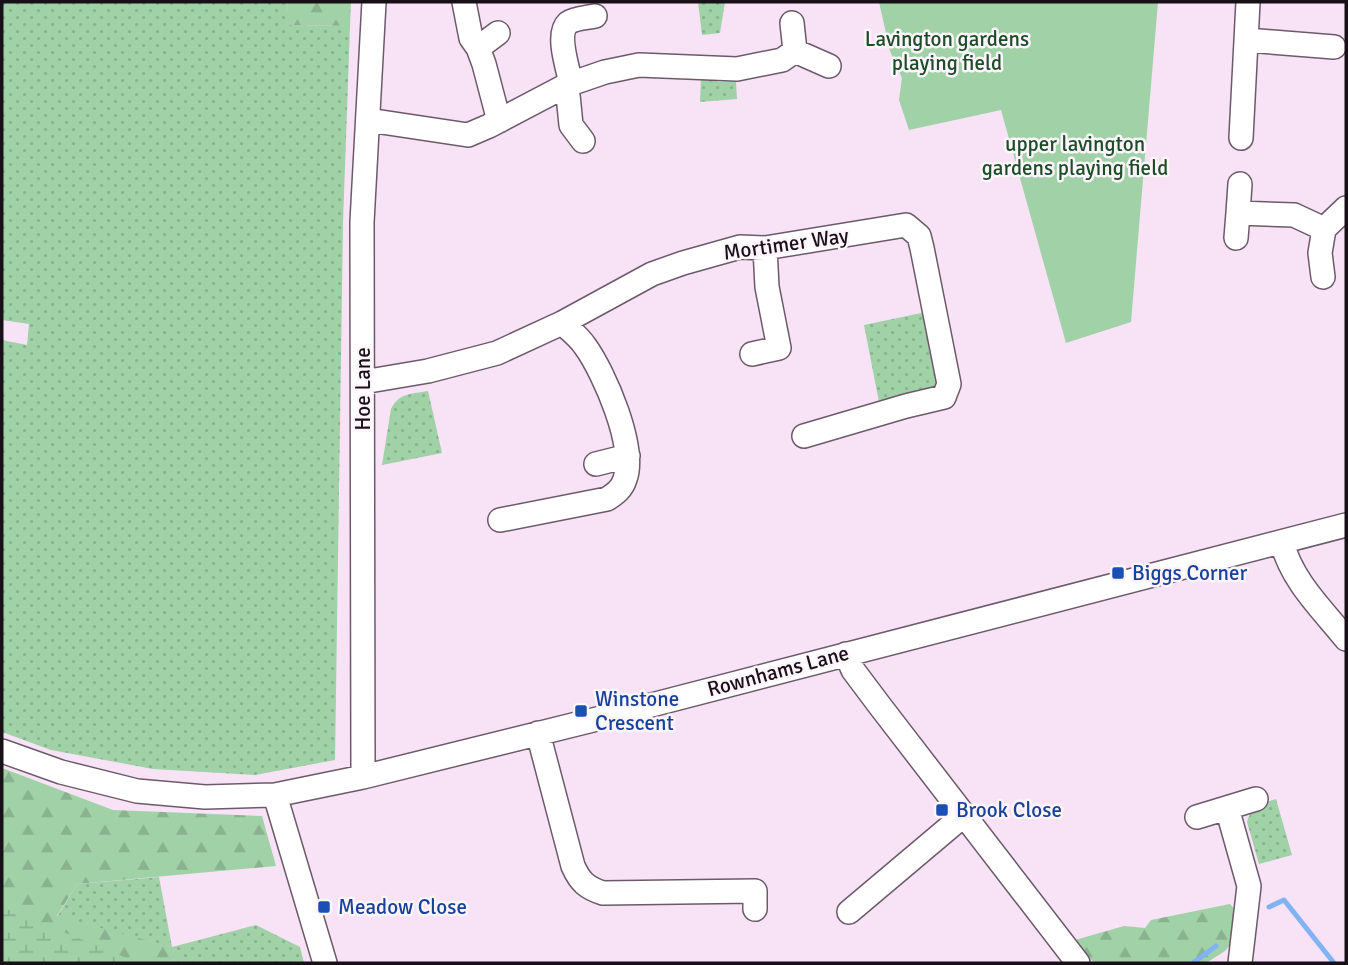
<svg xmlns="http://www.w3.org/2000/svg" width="1348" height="965" font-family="Signika,sans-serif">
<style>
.grass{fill:url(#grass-dots)}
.forest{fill:url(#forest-firs)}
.wetland{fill:url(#wetland-marsh)}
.park{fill:#a0d1a7}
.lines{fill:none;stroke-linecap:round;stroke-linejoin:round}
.stream{stroke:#81b2f2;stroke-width:5}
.minor-casing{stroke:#6c5a6a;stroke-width:26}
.minor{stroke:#fff;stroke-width:23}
.transit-dot{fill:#1a4fb4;stroke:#fdf4fc;stroke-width:2.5}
.labels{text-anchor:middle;stroke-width:5;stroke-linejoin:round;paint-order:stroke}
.park-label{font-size:21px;fill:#1c4d27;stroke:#fdf4fc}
.street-label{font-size:21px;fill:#171017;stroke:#fdf4fc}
.transit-label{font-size:21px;fill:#164399;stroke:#fdf4fc;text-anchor:start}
</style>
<defs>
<pattern id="grass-dots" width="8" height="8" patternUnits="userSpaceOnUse" patternTransform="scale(1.75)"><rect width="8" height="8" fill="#a0d1a7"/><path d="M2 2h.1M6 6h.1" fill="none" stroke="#89b28f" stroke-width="1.8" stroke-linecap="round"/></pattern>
<pattern id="forest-firs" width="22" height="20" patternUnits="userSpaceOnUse" patternTransform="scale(1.75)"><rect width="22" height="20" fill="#a0d1a7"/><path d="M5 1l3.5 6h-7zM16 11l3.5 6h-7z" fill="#89b28f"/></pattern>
<pattern id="wetland-marsh" width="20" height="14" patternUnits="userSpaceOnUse" patternTransform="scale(1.75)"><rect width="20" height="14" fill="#a0d1a7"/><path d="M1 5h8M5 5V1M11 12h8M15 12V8" fill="none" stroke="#89b28f"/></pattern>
</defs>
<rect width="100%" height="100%" fill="#f8e2f6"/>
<path class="grass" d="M 2,2 L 288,2 L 287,25 L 350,26 L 343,222 L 335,760 L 255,775 L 153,769 L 51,750 L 2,732 L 2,340 L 27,345 L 29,324 L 2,320 Z
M 698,2 L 725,2 L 720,33 L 702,35 Z
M 701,76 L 712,78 L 718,82 L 736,82 L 737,99 L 700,102 Z
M 926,312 L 939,381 L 937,389 L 880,407 L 864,325 Z
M 428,391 L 442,453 L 382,465 L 391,409 C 399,393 411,394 428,391 Z
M 1276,799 L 1292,855 L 1259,864 L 1247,822 C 1250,808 1264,803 1276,799 Z
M 159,877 L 172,947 L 256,925 L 300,947 L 304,963 L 174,963 L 171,947 L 57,917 L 77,884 Z"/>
<path class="forest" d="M 288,2 L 351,2 L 350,26 L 286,25 Z
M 2,768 L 113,810 L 262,816 L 276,866 L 77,884 L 57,916 L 172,947 L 174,963 L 2,963 Z
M 1230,904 L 1239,914 L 1238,936 L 1225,951 L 1206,963 L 1094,963 L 1075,940 L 1124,926 L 1145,928 L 1151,920 Z"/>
<path class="wetland" d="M 2,907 L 139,963 L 2,963 Z"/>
<path class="park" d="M 879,2 L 1158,2 L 1131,322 L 1066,343 L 1001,110 L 909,130 L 899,100 L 902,78 L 890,51 Z"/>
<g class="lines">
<path class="stream" d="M 1269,907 L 1284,900 L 1334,963
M 1193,963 L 1216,946"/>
<g class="minor-casing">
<path id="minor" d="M 464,2 L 471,38 L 478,48 L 484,64 L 499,121
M 1247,40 L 1334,47
M 478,48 L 498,33
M 795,51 L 829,66
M 571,83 C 568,69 556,34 568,23 C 575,18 586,18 595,16
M 567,85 L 571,125 L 583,141
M 368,120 L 468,135 L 489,126 L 567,85 L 605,72 L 639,65 L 737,69 L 782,60 L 795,51 L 792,23
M 1241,138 L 1248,2
M 1240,184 L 1238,213 L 1294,215 L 1324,229 L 1346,208
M 1236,238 L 1238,213
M 1323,277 L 1320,253 L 1324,229
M 752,354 L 779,348 L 767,287 L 765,248
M 363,382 L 428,371 L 497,353 L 562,323 L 652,274 L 683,263 L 740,247 L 765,248 L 906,225 L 919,236 L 922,248 L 949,384 L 944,397 L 906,406 L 804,436
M 596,464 L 628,456
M 500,520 L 607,499 C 615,494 622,489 625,479 C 637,448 604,372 585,346 C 579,337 570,330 562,323
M 1282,542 C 1291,580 1322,609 1346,639
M 846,654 L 853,670 L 880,706 L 1078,963
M 538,733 L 573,866 C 580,882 587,888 603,893 L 755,891 L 755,909
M 2,751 L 61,772 L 137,791 L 205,797 L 275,795 L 363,777 L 613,715 L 1346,525
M 363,777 L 362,222 L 374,2
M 275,795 L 325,963
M 1227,808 L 1249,886 L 1240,963
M 1197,817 L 1256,799
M 849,912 L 964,815"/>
</g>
<use href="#minor" class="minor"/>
</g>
<g class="transit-dot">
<rect x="1111" y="566" width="14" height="14" rx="3.5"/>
<rect x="574" y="704" width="14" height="14" rx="3.5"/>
<rect x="935" y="803" width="14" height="14" rx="3.5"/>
<rect x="317" y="900" width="14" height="14" rx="3.5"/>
</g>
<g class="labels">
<g class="park-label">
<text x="947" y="46">Lavington gardens<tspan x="947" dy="24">playing field</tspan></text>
<text x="1075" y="151">upper lavington<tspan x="1075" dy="24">gardens playing field</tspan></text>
</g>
<g class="street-label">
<text transform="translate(786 244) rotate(-8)" y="7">Mortimer Way</text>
<text transform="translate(363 389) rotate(-90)" y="7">Hoe Lane</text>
<text transform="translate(778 671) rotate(-15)" y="7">Rownhams Lane</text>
</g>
<g class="transit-label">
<text x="1132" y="580">Biggs Corner</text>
<text x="595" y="706">Winstone<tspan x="595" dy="24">Crescent</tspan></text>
<text x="956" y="817">Brook Close</text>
<text x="338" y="914">Meadow Close</text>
</g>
</g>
<rect width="1348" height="965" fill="none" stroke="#171017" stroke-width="7"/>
</svg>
